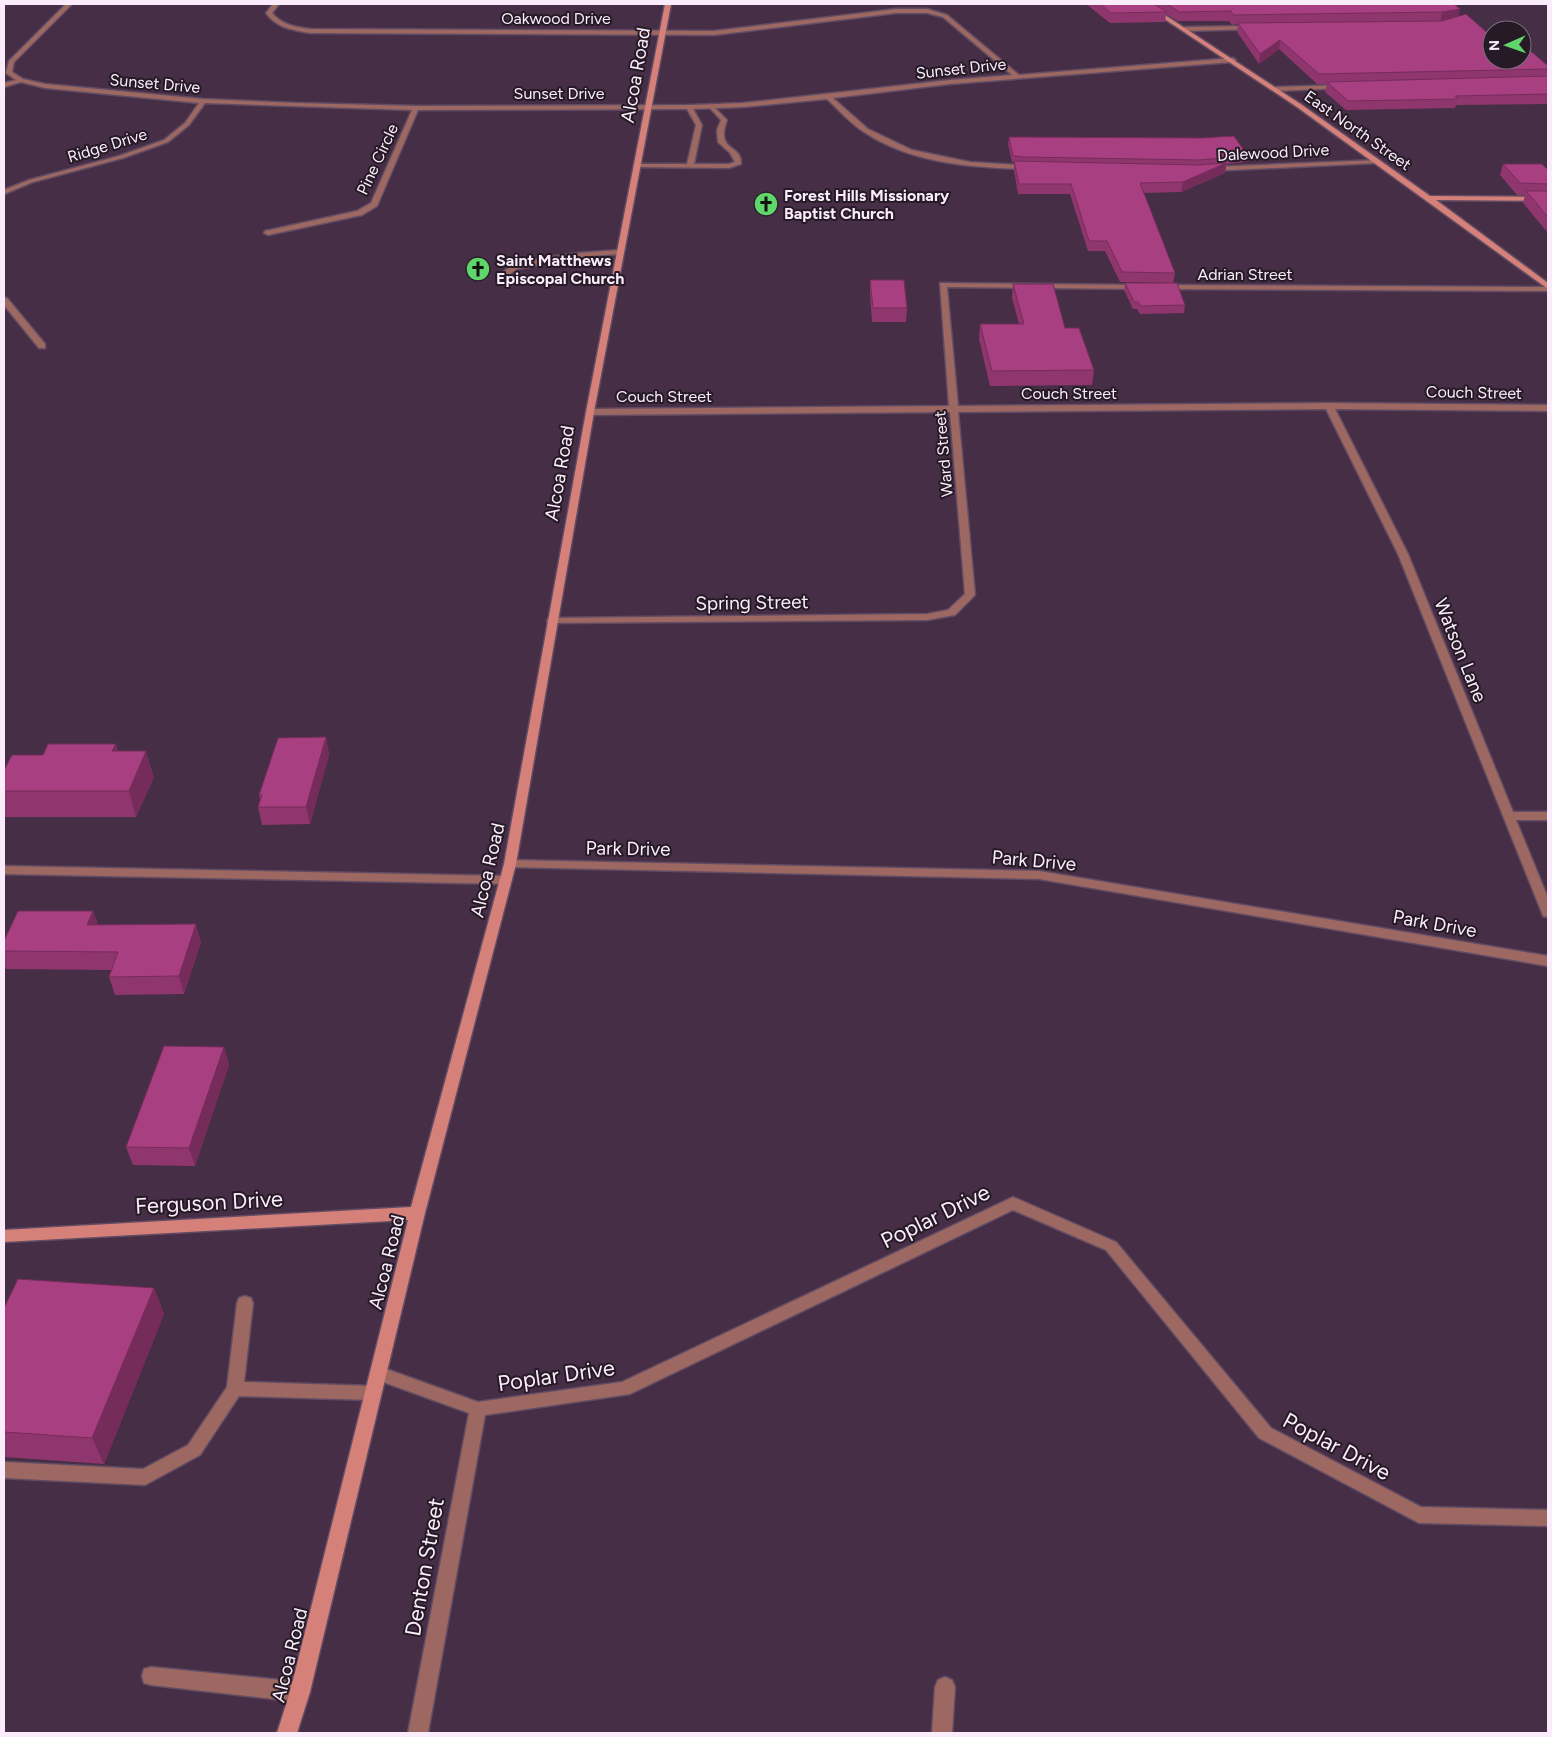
<svg xmlns="http://www.w3.org/2000/svg" width="1552" height="1737" font-family="Figtree,sans-serif">
<style>
.lines{fill:none;stroke-linecap:round;stroke-linejoin:round}
.lane-casing{stroke:#624c63;stroke-width:3}
.street-casing{stroke:#624c63;stroke-width:3}
.secondary-casing{stroke:#624c63;stroke-width:3}
.lane{fill:#9d6762;fill-rule:evenodd}
.street{fill:#9d6762;fill-rule:evenodd}
.secondary{fill:#d5817a;fill-rule:evenodd}
.wall{fill:#90366e}
.shaded-wall{fill:#752c5a}
.building{fill:#a73f80;stroke:#752c5a}
.labels{text-anchor:middle;stroke-width:4;stroke-linejoin:round;paint-order:stroke}
.far-street-label{font-size:16px;fill:#fbecfb;stroke:#251a25}
.far-poi-label{font-size:16px;font-weight:bold;fill:#fbecfb;stroke:#251a25;text-anchor:start}
.street-label{font-size:19px;fill:#fbecfb;stroke:#251a25}
.near-street-label{font-size:22px;fill:#fbecfb;stroke:#251a25}
</style>
<rect width="100%" height="100%" fill="#452e46"/>
<g class="lines">
<g class="lane-casing">
<path id="lane" d="M 711,104 L 727,120 C 715,153 742,143 741,164 L 729,168 L 635,167 L 635,165 L 637,164 L 687,164 L 696,125 L 686,107 L 689,105 L 692,107 L 702,125 L 694,164 L 729,164 L 735,162 L 730,153 L 718,142 L 717,130 L 721,120 L 708,106 Z
M 620,250 L 623,250 L 623,254 L 589,256 L 517,269 L 511,273 L 516,283 L 512,285 L 508,283 L 503,272 C 518,257 596,251 620,250 Z
M 245,1296 L 251,1298 L 253,1303 L 244,1382 L 373,1386 L 379,1388 L 381,1393 L 379,1398 L 373,1400 L 239,1396 L 200,1455 L 145,1485 L 4,1478 L 4,1462 L 143,1469 L 188,1445 L 227,1387 L 237,1303 L 239,1298 Z
M 151,1667 L 300,1682 L 307,1685 L 310,1692 L 307,1699 L 300,1702 L 151,1685 L 144,1683 L 142,1676 L 144,1669 Z
M 945,1677 L 952,1680 L 955,1687 L 952,1733 L 932,1733 L 935,1687 L 938,1680 Z"/>
</g>
<g class="street-casing">
<path id="street" d="M 66,4 L 72,4 L 14,62 L 12,72 L 23,79 L 45,84 L 203,99 L 296,103 L 416,106 L 692,105 L 743,103 L 950,80 L 1012,75 L 943,17 L 927,13 L 896,13 L 714,35 L 310,33 C 293,30 277,28 266,13 L 273,4 L 279,4 L 272,13 C 282,25 295,27 310,29 L 714,31 L 896,9 L 927,9 L 947,15 L 1019,75 L 1233,58 L 1236,60 L 1233,62 L 950,84 L 833,98 L 868,129 L 912,150 L 970,162 L 1032,166 L 1033,167 L 1030,169 C 974,168 912,164 864,132 C 850,123 839,110 827,99 L 743,107 L 692,109 L 418,110 L 377,206 L 362,215 L 268,235 L 264,233 L 265,231 L 357,211 L 371,203 L 412,110 L 205,103 L 189,125 L 168,142 L 123,158 L 33,182 L 4,194 L 4,190 L 29,180 L 119,156 L 164,140 L 185,123 L 199,103 L 45,88 L 21,82 L 4,87 L 4,83 L 16,80 L 6,73 L 9,61 Z
M 1255,26 L 1257,29 L 1185,31 L 1182,29 L 1185,27 Z
M 1343,85 L 1346,87 L 1345,88 L 1276,91 L 1273,89 L 1276,87 Z
M 1379,160 L 1379,162 L 1377,163 L 1210,171 L 1207,169 L 1210,167 Z
M 940,283 L 1141,285 L 1145,287 L 1141,289 L 947,287 L 958,406 L 1329,403 L 1548,405 L 1548,411 L 1335,409 L 1408,554 L 1513,812 L 1548,812 L 1548,820 L 1516,820 L 1548,898 L 1548,917 L 1543,916 L 1542,913 L 1398,554 L 1326,409 L 958,412 L 975,595 L 955,615 L 927,620 L 548,623 L 547,621 L 548,619 L 552,618 L 927,614 L 948,610 L 965,594 L 950,412 L 590,415 L 586,412 L 590,409 L 949,406 Z
M 1160,285 L 1548,287 L 1548,291 L 1163,289 L 1160,289 Z
M 4,298 L 7,298 L 45,344 L 45,348 L 39,348 L 4,305 Z
M 510,860 L 1039,871 L 1548,956 L 1548,966 L 1039,879 L 506,867 L 504,864 Z
M 4,866 L 506,876 L 512,880 L 506,884 L 4,874 Z
M 1013,1197 L 1116,1242 L 1271,1428 L 1421,1507 L 1548,1510 L 1548,1526 L 1419,1523 L 1259,1438 L 1106,1250 L 1013,1210 L 630,1394 L 485,1415 L 428,1733 L 408,1733 L 469,1413 L 372,1378 L 370,1373 L 372,1368 L 378,1366 L 478,1402 L 622,1382 Z"/>
</g>
<g class="secondary-casing">
<path id="secondary" d="M 665,4 L 671,4 L 594,412 L 516,864 L 425,1213 L 310,1692 L 297,1733 L 277,1733 L 290,1692 L 408,1220 L 4,1242 L 4,1230 L 411,1207 L 504,864 L 586,412 Z
M 1142,4 L 1148,4 L 1302,105 L 1430,196 L 1548,197 L 1548,201 L 1436,200 L 1548,283 L 1548,289 L 1297,107 Z"/>
</g>
<use href="#lane" class="lane"/>
<use href="#street" class="street"/>
<use href="#secondary" class="secondary"/>
</g>
<path class="wall" d="M 1086,4 L 1454,4 L 1458,16 L 1492,60 L 1548,66 L 1548,104 L 1456,105 L 1455,108 L 1346,110 L 1325,92 L 1327,84 L 1317,84 L 1279,49 L 1259,64 L 1237,32 L 1238,24 L 1232,25 L 1229,21 L 1178,21 L 1166,14 L 1165,22 L 1110,23 Z
M 1009,137 L 1248,156 L 1247,162 L 1226,164 L 1225,173 L 1181,192 L 1144,193 L 1175,273 L 1173,283 L 1120,282 L 1105,251 L 1088,251 L 1070,194 L 1018,194 L 1014,170 L 1014,162 L 1012,162 L 1008,144 Z
M 1503,164 L 1548,170 L 1548,233 L 1523,203 L 1525,195 L 1517,195 L 1500,175 Z
M 870,280 L 907,308 L 906,322 L 872,322 L 870,294 Z
M 1125,283 L 1185,305 L 1184,313 L 1140,314 L 1137,309 L 1133,309 L 1124,290 Z
M 1013,284 L 1065,328 L 1094,370 L 1092,385 L 990,386 L 979,339 L 980,324 L 1019,324 L 1012,298 Z
M 326,737 L 329,755 L 310,824 L 262,825 L 258,807 L 260,800 L 259,795 Z
M 118,751 L 154,777 L 136,817 L 4,817 L 4,770 L 43,755 Z
M 93,911 L 98,925 L 201,942 L 184,994 L 115,995 L 109,977 L 111,970 L 6,969 L 4,964 L 4,941 Z
M 224,1047 L 229,1065 L 195,1166 L 133,1165 L 126,1147 Z
M 154,1288 L 164,1314 L 104,1464 L 4,1457 L 4,1308 Z"/>
<path class="shaded-wall" d="M 1460,9 L 1458,19 L 1440,22 L 1442,12 Z
M 1280,40 L 1279,49 L 1259,64 L 1260,54 Z
M 1226,163 L 1225,173 L 1181,192 L 1183,182 Z
M 326,737 L 329,755 L 310,824 L 306,807 Z
M 116,744 L 123,769 L 112,751 Z
M 146,751 L 154,777 L 136,817 L 129,791 Z
M 93,911 L 99,929 L 87,925 Z
M 196,924 L 201,942 L 184,994 L 179,976 Z
M 224,1047 L 229,1065 L 195,1166 L 189,1148 Z
M 154,1288 L 164,1314 L 104,1464 L 92,1438 Z"/>
<path class="building" d="M 1100,4 L 1154,4 L 1167,12 L 1111,13 Z
M 1167,4 L 1454,4 L 1460,9 L 1442,12 L 1233,15 L 1231,11 L 1179,12 Z
M 1466,14 L 1492,37 L 1492,60 L 1522,60 L 1522,52 L 1532,52 L 1548,66 L 1548,69 L 1319,74 L 1280,40 L 1260,54 L 1238,23 L 1442,21 Z
M 1548,76 L 1548,94 L 1455,96 L 1458,99 L 1348,101 L 1327,82 Z
M 1234,136 L 1248,156 L 1199,160 L 1023,157 L 1013,156 L 1009,137 L 1202,138 Z
M 1014,161 L 1199,165 L 1226,163 L 1183,182 L 1140,183 L 1175,273 L 1122,272 L 1107,241 L 1089,241 L 1071,184 L 1019,184 Z
M 1503,164 L 1542,164 L 1548,170 L 1548,184 L 1520,183 Z
M 1526,191 L 1548,191 L 1548,217 Z
M 870,280 L 904,280 L 907,308 L 873,308 Z
M 1125,283 L 1177,283 L 1185,305 L 1141,306 L 1138,302 L 1134,302 Z
M 1013,284 L 1053,284 L 1065,328 L 1079,328 L 1094,370 L 992,371 L 980,324 L 1024,324 Z
M 326,737 L 306,807 L 258,807 L 262,795 L 259,795 L 278,738 Z
M 48,744 L 116,744 L 112,751 L 146,751 L 129,791 L 4,791 L 4,770 L 12,755 L 43,755 Z
M 18,911 L 93,911 L 87,925 L 196,924 L 179,976 L 109,977 L 118,952 L 4,951 L 4,941 Z
M 164,1046 L 224,1047 L 189,1148 L 126,1147 Z
M 18,1279 L 154,1288 L 92,1438 L 4,1432 L 4,1308 Z"/>
<defs>
<g id="church-disc" transform="scale(1.25)"><circle r="9.5" fill="#5fd56b" stroke="#251a25"/><path d="M-1.2-6h2.4v3.5h3.3v2.4h-3.3V6h-2.4V-.1h-3.3v-2.4h3.3Z" fill="#111"/></g>
</defs>
<g fill-rule="evenodd">
<use href="#church-disc" x="766" y="204"/>
<use href="#church-disc" x="478" y="269"/>
</g>
<g class="labels">
<g class="far-street-label">
<text x="556" y="24">Oakwood Drive</text>
<text transform="translate(961 68) rotate(-6)" y="6">Sunset Drive</text>
<text transform="translate(155 83) rotate(5)" y="6">Sunset Drive</text>
<text x="559" y="99">Sunset Drive</text>
<text transform="translate(1358 130) rotate(35)" y="6">East North Street</text>
<text transform="translate(107 145) rotate(-17)" y="6">Ridge Drive</text>
<text transform="translate(1273 152) rotate(-3)" y="6">Dalewood Drive</text>
<text transform="translate(377 159) rotate(-65)" y="6">Pine Circle</text>
<text x="1245" y="280">Adrian Street</text>
<text transform="translate(1474 392) rotate(1)" y="6">Couch Street</text>
<text x="1069" y="399">Couch Street</text>
<text x="664" y="402">Couch Street</text>
<text transform="translate(943 454) rotate(-95)" y="6">Ward Street</text>
</g>
<g class="far-poi-label">
<text x="784" y="201">Forest Hills Missionary<tspan x="784" dy="18">Baptist Church</tspan></text>
<text x="496" y="266">Saint Matthews<tspan x="496" dy="18">Episcopal Church</tspan></text>
</g>
<g class="street-label">
<text transform="translate(635 75) rotate(-80)" y="7">Alcoa Road</text>
<text transform="translate(559 473) rotate(-80)" y="7">Alcoa Road</text>
<text transform="translate(752 602) rotate(-1)" y="7">Spring Street</text>
<text transform="translate(1461 650) rotate(68)" y="7">Watson Lane</text>
<text transform="translate(628 848) rotate(1)" y="7">Park Drive</text>
<text transform="translate(1034 860) rotate(5)" y="7">Park Drive</text>
<text transform="translate(487 870) rotate(-77)" y="7">Alcoa Road</text>
<text transform="translate(1435 923) rotate(10)" y="7">Park Drive</text>
<text transform="translate(386 1262) rotate(-76)" y="7">Alcoa Road</text>
<text transform="translate(289 1655) rotate(-76)" y="7">Alcoa Road</text>
</g>
<g class="near-street-label">
<text transform="translate(209 1202) rotate(-3)" y="8">Ferguson Drive</text>
<text transform="translate(935 1216) rotate(-26)" y="8">Poplar Drive</text>
<text transform="translate(556 1375) rotate(-8)" y="8">Poplar Drive</text>
<text transform="translate(1337 1446) rotate(28)" y="8">Poplar Drive</text>
<text transform="translate(424 1567) rotate(-80)" y="8">Denton Street</text>
</g>
</g>
<rect width="1552" height="1737" fill="none" stroke="#fbecfb" stroke-width="10"/>
<g transform="translate(1507 45) rotate(268)"><circle r="24" fill="#251a25" stroke="#7b6e7b"/>
<path d="M0-4L9 19L0 12L-9 19Z" fill="#5fd56b"/>
<text y="-8" font-size="14" font-weight="bold" text-anchor="middle" fill="#fbecfb">N</text>
</g>
</svg>
